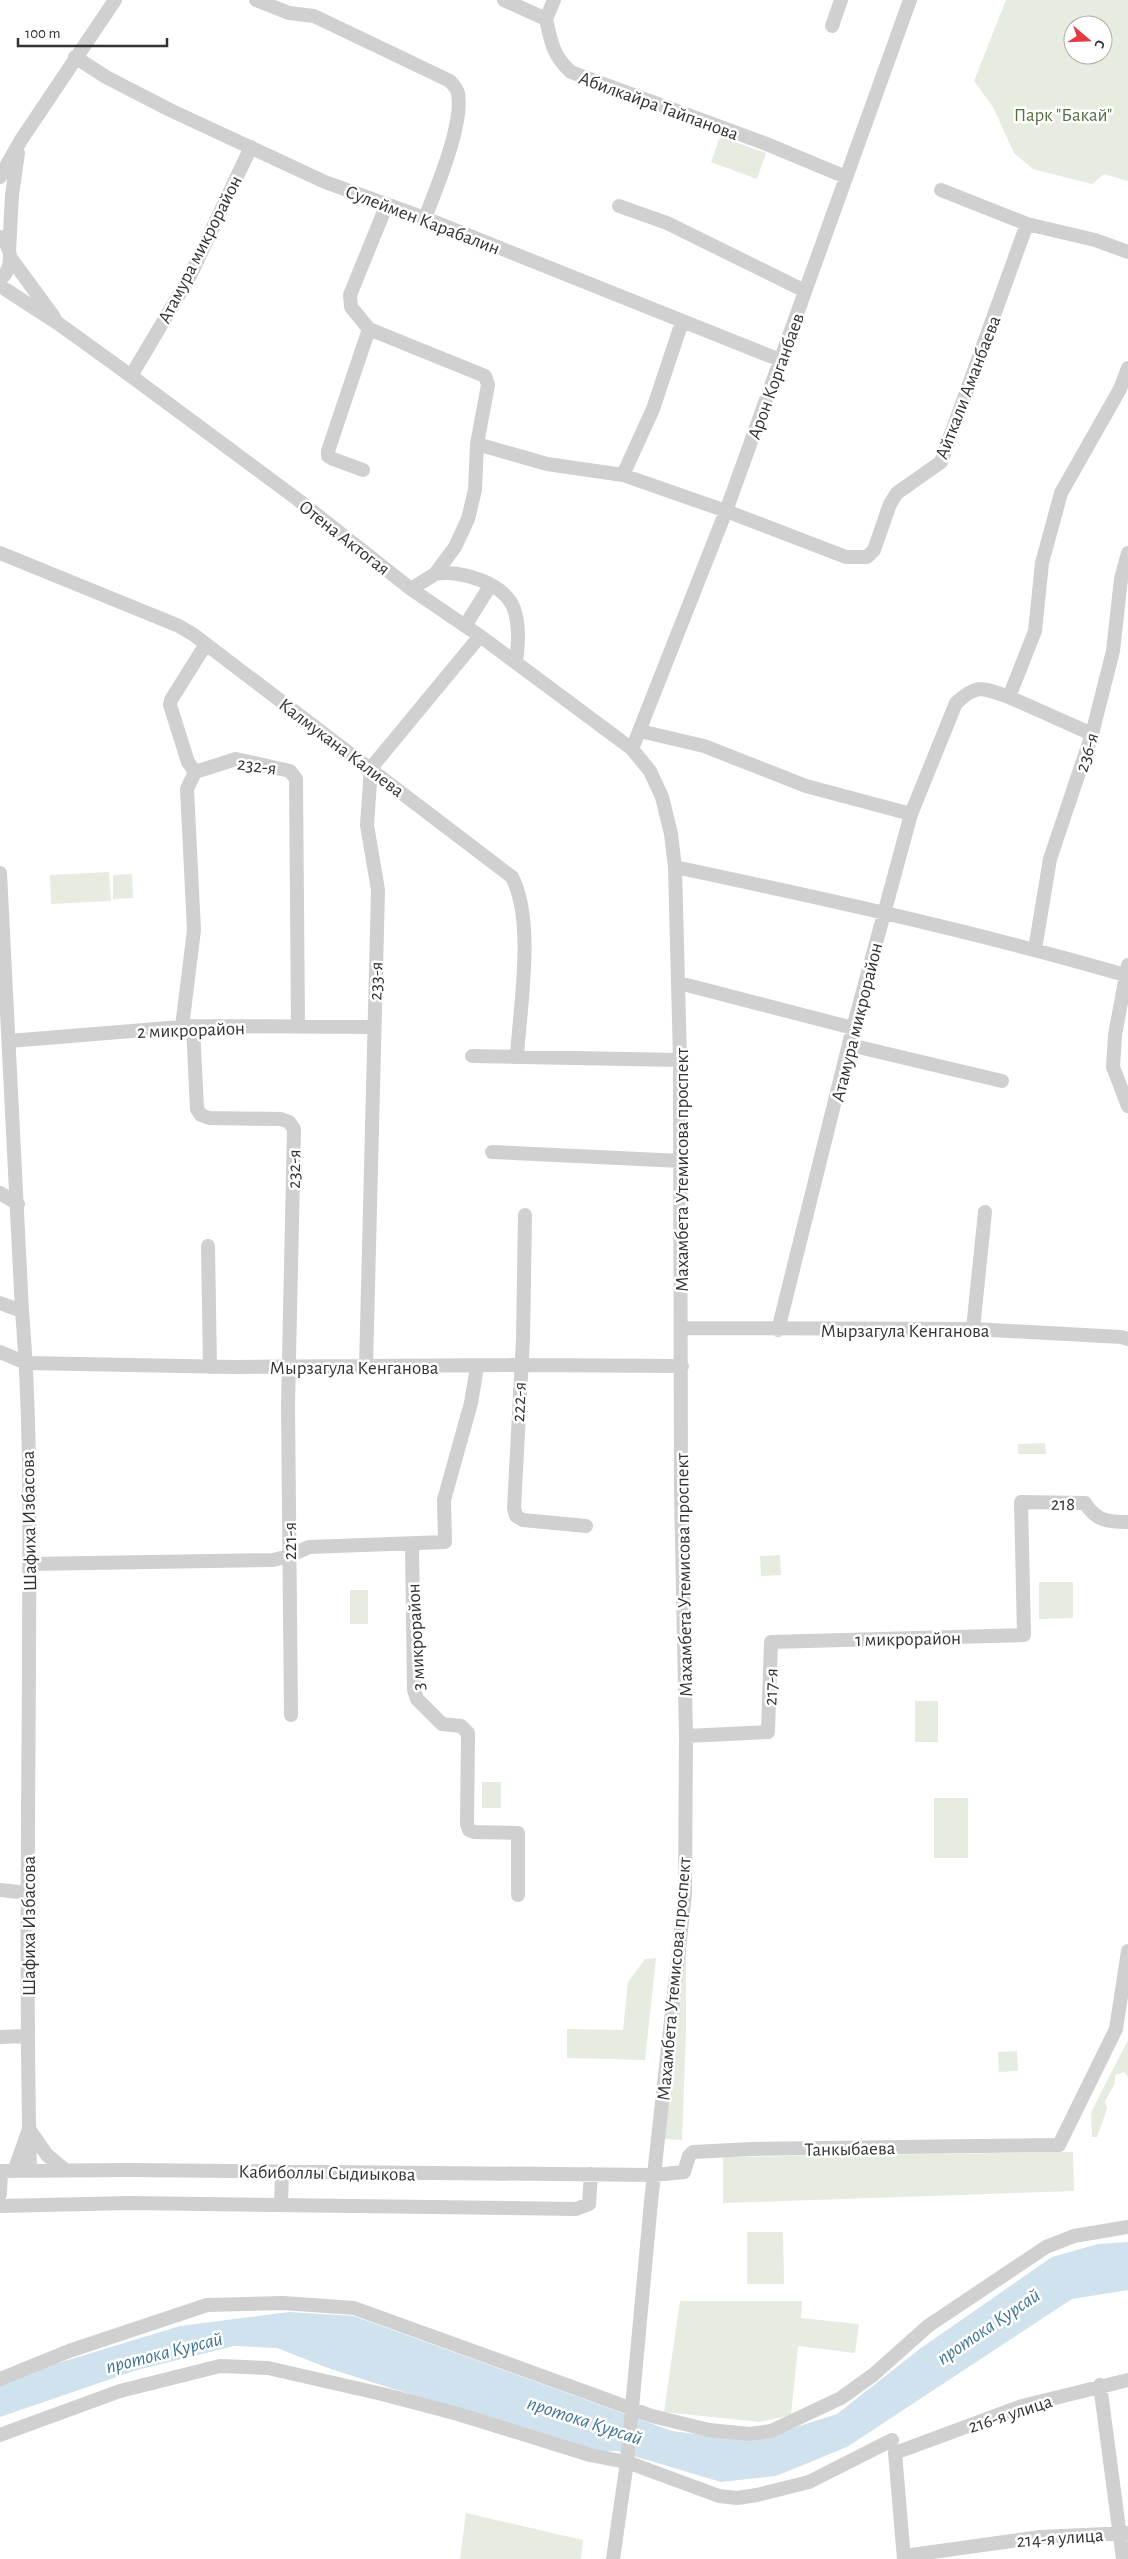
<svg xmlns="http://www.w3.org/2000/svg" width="1128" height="2559" font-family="'Alegreya Sans',sans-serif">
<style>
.green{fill:#e6ecdf;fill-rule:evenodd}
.water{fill:#cfe2ee}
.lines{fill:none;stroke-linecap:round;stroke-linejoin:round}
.minor{stroke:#d0d0d0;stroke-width:14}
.labels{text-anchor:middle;stroke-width:5;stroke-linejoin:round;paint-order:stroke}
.street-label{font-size:19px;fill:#333;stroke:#fff}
.park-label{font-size:19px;fill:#56703f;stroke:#fff}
.water-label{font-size:20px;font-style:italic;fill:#3f7597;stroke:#fff}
</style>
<rect width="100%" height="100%" fill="#fff"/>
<path class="green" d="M 1006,0 L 1128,0 L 1128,181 L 1104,174 L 1092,184 L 1033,169 L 1014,153 L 993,107 L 974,81 ZM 1073,25 L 1103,25 L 1103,55 L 1073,55 Z
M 720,137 L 766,153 L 757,179 L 711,162 Z
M 109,872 L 111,901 L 51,904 L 50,875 Z
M 132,874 L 133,898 L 113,899 L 113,875 Z
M 1045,1443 L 1046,1454 L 1018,1454 L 1018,1444 Z
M 780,1555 L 781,1575 L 761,1576 L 760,1556 Z
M 1039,1582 L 1073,1582 L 1073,1618 L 1039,1619 Z
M 350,1590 L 368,1590 L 368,1624 L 350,1624 Z
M 915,1701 L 938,1701 L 938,1742 L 915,1742 Z
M 482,1782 L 501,1782 L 501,1808 L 482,1808 Z
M 934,1798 L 968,1798 L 968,1858 L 934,1858 Z
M 686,1938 L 686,2032 L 682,2140 L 663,2139 Z
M 656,1958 L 645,2060 L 567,2058 L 567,2029 L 623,2030 L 628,1982 L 645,1959 Z
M 1128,2040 L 1128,2077 L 1124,2072 L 1115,2075 L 1115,2083 L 1105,2101 L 1107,2109 L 1097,2137 L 1092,2137 L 1091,2112 Z
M 1017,2051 L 1018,2071 L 999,2072 L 998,2052 Z
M 1073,2152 L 1074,2191 L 723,2203 L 723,2157 Z
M 747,2232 L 783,2232 L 784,2284 L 747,2284 Z
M 680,2301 L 802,2301 L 801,2318 L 859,2324 L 855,2353 L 798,2346 L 791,2415 L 760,2422 L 664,2412 Z
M 466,2513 L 583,2540 L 581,2559 L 460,2559 Z"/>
<path class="water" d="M 1128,2242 L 1128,2290 L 1072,2299 L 847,2447 L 776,2476 L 721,2482 L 617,2451 L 591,2452 L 328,2368 L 277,2348 L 234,2346 L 137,2370 L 0,2417 L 0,2386 L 32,2371 L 180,2326 L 289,2312 L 354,2316 L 672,2431 L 752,2441 L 837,2414 L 921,2348 L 1052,2257 L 1098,2244 Z"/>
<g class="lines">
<path class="minor" d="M 256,0 L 289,13 L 314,16 L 450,81 C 453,85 458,89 458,94 C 464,123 436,189 425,218
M 504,0 L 546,19 C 551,42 553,56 571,72 L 764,143 L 846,177
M 546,19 L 554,0
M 832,26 L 841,0
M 75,57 L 106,77 L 170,110 L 325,182 L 425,218 L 780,360
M 0,177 L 21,140 L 115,0
M 941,190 L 1027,224 L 1095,240 L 1128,252
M 387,204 L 350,295 L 351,307 L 369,329 L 485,376 L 488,385 L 477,444 L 475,490 L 468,519 L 455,547 L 435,574 L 411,589
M 619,206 L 667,223 L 805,291
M 0,237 C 14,249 13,268 0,280
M 9,251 L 12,195 L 18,153
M 10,257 L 54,317
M 0,286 L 59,324 L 131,376 L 297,499 L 411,589 L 480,636 L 632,749 L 650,771 L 662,797 L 671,834 L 675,867 L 680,1060 L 681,1493 L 686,1736 L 685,1894 L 651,2202 L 627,2462 L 613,2559
M 131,376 L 189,278 L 251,147
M 477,444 L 547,464 L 623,475 L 726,511 L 846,557 L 867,557 L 874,550 L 890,504 L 897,493 L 941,462 L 1027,224
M 363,470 L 333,459 L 328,456 L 328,451 L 369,329
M 623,475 L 653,409 L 682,322
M 0,553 L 179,626 L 194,635 L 512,877 C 535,922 520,1005 517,1056
M 435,574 C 459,569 505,583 514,609 C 520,626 518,646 516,663
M 465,626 L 490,586
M 1009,697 L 1092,734
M 640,731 L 704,746 L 806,786 L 911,814
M 632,749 L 726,511 L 910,0
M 195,772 L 188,762 L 170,705 L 171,700 L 206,644
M 675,867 C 826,899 977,932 1125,975
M 0,873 L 22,1311 C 32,1430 29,1551 29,1670 C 28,1837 26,2004 30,2170
M 1035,949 L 1050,859 L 1092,734 L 1113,651 L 1121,579 L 1128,553
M 1128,965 L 1115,1035 L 1113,1067 L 1128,1106
M 679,983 L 853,1028
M 193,1026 L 197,1109 L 201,1115 L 209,1118 L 281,1119 L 289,1122 L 294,1129 L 288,1405 L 291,1715
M 182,1027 L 194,930 L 187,789 L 195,772 L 236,759 L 290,771 L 296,779 L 298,1026
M 9,1041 L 193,1026 L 374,1027
M 850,1045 L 1002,1081
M 472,1056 L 680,1060
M 492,1152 L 681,1161
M 0,1193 L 18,1204
M 525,1215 L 523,1339 L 514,1508 L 516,1516 L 523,1520 L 586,1526
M 208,1246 L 210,1367
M 0,1303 L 22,1311
M 682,1328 L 973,1329 L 1121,1337 L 1128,1339
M 973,1329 L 985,1212
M 778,1330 L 853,1028 L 911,814 L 956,703 C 978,683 983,688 1009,697 L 1035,631 L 1042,563 L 1061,493 L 1120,389 L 1128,368
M 0,1352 L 26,1363 L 235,1367 L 520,1365 L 682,1366
M 366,1367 L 378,890 L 367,825 L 371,768 L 480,636
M 412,1544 L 414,1690 L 417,1699 L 442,1724 L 461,1726 L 468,1733 L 467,1824 L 469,1830 L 474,1832 L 518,1833 L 518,1895
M 29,1564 L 273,1560 L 289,1556 L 309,1547 L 445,1542 L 444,1500 L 471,1403 L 477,1367
M 686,1736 L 768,1732 L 771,1642 L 1024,1635 L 1021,1502 L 1085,1503 C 1096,1521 1108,1522 1128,1522
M 0,1890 L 28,1893
M 0,2037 L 28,2036
M 0,2171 L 130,2170 L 654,2175 L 684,2172 L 689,2156 L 693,2152 L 751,2149 L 1059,2145 L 1116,2029 L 1128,1951
M 14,2171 L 29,2129 L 47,2155 L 65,2170
M 0,2194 L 1,2171
M 281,2205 L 282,2171
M 0,2206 L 130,2203 L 576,2209 L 589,2204 L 591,2174
M 0,2379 L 69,2351 L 207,2305 L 283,2303 L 354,2308 L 652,2416 L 709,2430 L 750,2434 L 771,2431 L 841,2398 L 873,2375 L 928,2326 L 1046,2247 L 1074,2236 L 1128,2227
M 1100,2385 L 1123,2559
M 0,2435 L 120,2391 L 220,2366 L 245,2367 L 268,2368 L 382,2394 L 458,2414 L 590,2455 L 621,2461
M 627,2462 L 719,2496 L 737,2498 L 757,2495 L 809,2482 L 892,2440
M 904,2556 L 1040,2537 L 1128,2533
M 904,2559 L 895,2453 L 1022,2406 L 1128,2380"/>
</g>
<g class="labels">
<g class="street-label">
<text transform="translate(659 105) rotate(20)" y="7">Абилкайра Тайпанова</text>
<text transform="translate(423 219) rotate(21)" y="7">Сулеймен Карабалин</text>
<text transform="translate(199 249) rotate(-63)" y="7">Атамура микрорайон</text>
<text transform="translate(775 376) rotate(-70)" y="7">Арон Корганбаев</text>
<text transform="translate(967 387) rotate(-69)" y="7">Айткали Аманбаева</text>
<text transform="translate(345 537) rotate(38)" y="7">Отена Актогая</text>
<text transform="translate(342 747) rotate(37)" y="7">Калмукана Калиева</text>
<text transform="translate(1086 752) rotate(-73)" y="7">236-я</text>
<text transform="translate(257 765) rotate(8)" y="7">232-я</text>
<text transform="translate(375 981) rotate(-88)" y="7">233-я</text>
<text transform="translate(856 1022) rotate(-76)" y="7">Атамура микрорайон</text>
<text transform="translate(191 1029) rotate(-2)" y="7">2 микрорайон</text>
<text transform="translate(293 1169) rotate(-89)" y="7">232-я</text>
<text transform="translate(681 1170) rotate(-90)" y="7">Махамбета Утемисова проспект</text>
<text x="905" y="1337">Мырзагула Кенганова</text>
<text x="354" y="1374">Мырзагула Кенганова</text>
<text transform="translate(518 1402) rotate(-87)" y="7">222-я</text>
<text transform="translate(1063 1503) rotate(1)" y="7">218</text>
<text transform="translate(28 1521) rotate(-91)" y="7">Шафиха Избасова</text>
<text transform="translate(289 1541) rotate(-90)" y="7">221-я</text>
<text transform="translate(683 1575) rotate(-91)" y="7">Махамбета Утемисова проспект</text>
<text transform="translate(415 1637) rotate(-93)" y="7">3 микрорайон</text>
<text transform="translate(908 1638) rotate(-1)" y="7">1 микрорайон</text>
<text transform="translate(770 1687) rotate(-88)" y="7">217-я</text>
<text transform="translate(28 1926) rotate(-90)" y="7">Шафиха Избасова</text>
<text transform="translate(673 1979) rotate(-85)" y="7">Махамбета Утемисова проспект</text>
<text transform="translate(850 2148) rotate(-1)" y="7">Танкыбаева</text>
<text transform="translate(327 2172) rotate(1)" y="7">Кабиболлы Сыдиыкова</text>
<text transform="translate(1010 2413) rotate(-18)" y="7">216-я улица</text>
<text transform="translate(1060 2537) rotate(-4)" y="7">214-я улица</text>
</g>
<g class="park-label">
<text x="1063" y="121">Парк "Бакай"</text>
</g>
<g class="water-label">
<text transform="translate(988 2326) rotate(-34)" y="7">протока Курсай</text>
<text transform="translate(164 2352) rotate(-14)" y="7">протока Курсай</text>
<text transform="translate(585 2420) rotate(18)" y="7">протока Курсай</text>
</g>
</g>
<g transform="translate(1088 40) rotate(109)"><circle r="24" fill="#ffffff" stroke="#adadad"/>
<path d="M0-4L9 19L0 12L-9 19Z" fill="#e63946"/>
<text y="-8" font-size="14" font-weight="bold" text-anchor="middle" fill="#333333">С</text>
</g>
<path d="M18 38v8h149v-8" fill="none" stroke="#333333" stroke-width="2.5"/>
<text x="25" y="38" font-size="15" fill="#333333" stroke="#ffffff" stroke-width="4" paint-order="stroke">100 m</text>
</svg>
